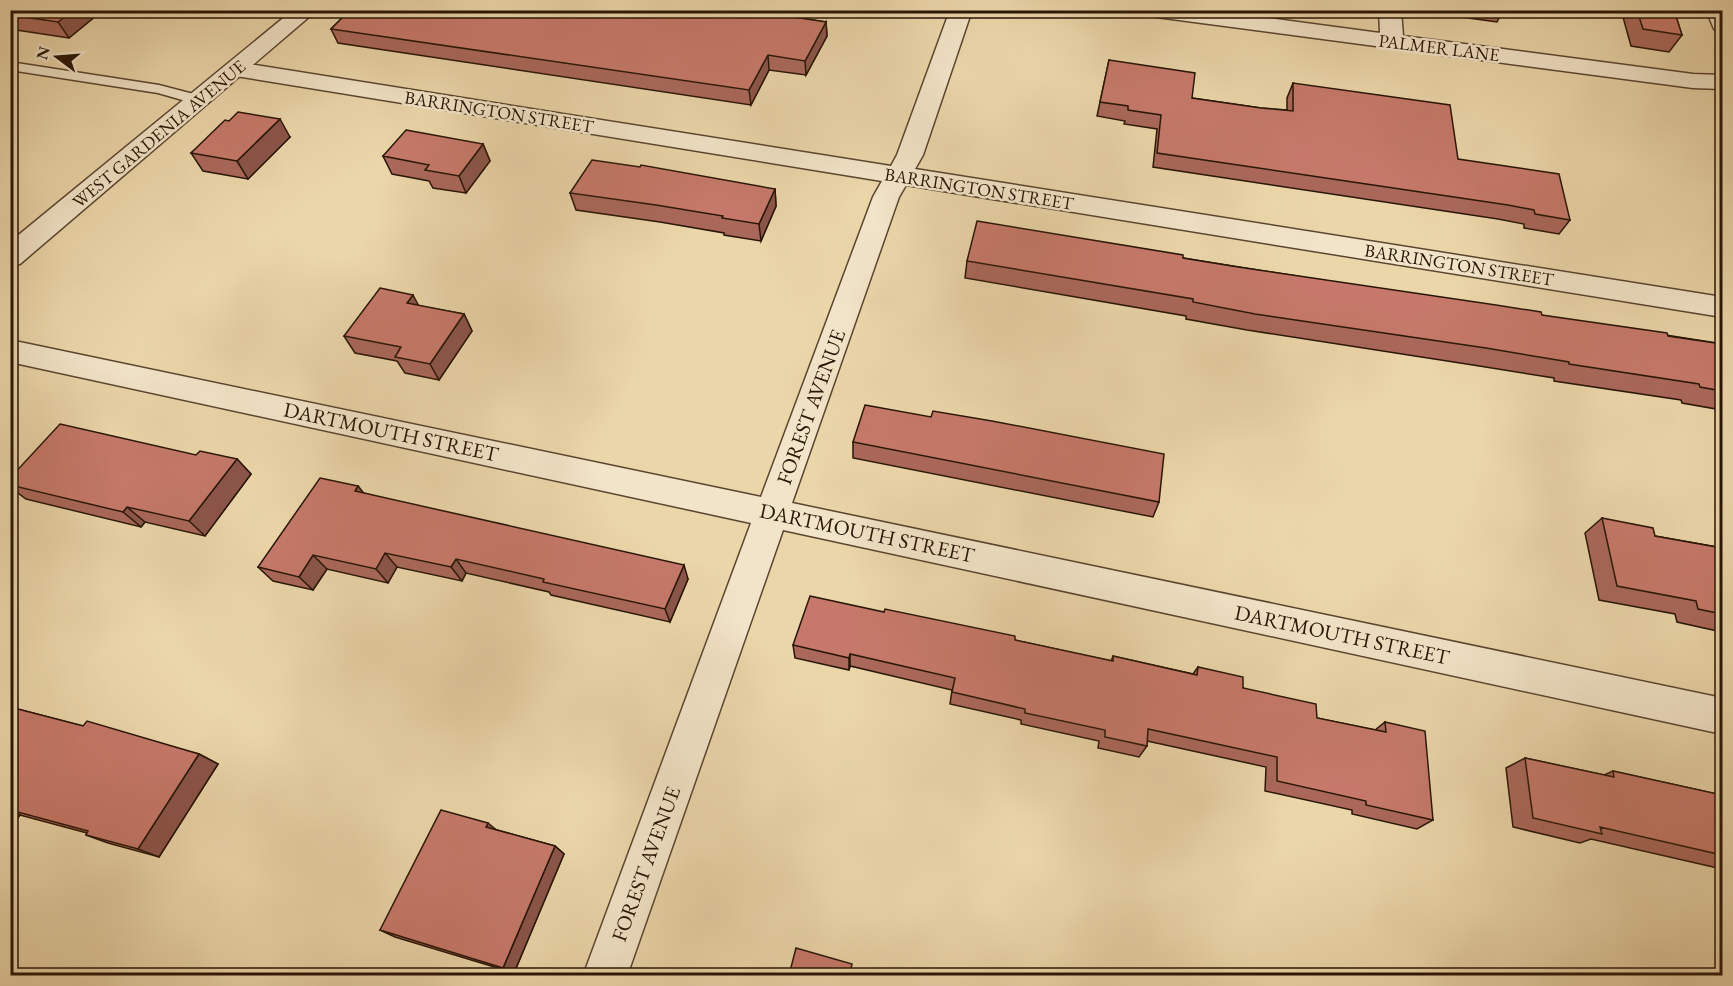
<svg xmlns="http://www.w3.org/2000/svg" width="1733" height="986" font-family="'EB Garamond',serif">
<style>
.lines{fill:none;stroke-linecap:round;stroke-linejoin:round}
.service-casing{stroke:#5a452f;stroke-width:3}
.minor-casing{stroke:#5a452f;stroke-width:3}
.tertiary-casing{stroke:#5a452f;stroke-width:3}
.service{fill:#f2e4c8;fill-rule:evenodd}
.minor{fill:#f2e4c8;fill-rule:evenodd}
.tertiary{fill:#f2e4c8;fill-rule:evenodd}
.wall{fill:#aa685b;stroke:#291506;stroke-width:1.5}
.shaded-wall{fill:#8b554a;stroke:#291506;stroke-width:1.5}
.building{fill:#c6796a;stroke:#291506;stroke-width:1.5}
.labels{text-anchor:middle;stroke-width:5;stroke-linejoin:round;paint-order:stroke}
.far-street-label{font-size:18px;fill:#291506;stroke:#f2e4c8}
.street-label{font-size:21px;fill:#291506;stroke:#f2e4c8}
</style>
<rect width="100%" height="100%" fill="#ebd6aa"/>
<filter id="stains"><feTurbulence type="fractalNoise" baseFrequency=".00333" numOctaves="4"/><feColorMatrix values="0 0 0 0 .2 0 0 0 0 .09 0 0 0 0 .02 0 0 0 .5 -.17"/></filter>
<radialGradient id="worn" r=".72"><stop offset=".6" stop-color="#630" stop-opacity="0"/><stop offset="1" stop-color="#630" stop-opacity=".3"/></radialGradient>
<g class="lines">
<g class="service-casing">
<path id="service" d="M 10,62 L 159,85 L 205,97 L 208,100 L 200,105 L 158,93 L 10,70 Z"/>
</g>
<g class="minor-casing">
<path id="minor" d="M 950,10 L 972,10 L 923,155 L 915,169 L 1722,297 L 1722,317 L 906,185 L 899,197 L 792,503 L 1722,698 L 1722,734 L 783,530 L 627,976 L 583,976 L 751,523 L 10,362 L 10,340 L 761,497 L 873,197 L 882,181 L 236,76 L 228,74 L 224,69 L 228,64 L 236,62 L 891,166 L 897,155 Z
M 1146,10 L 1209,10 L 1380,33 L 1379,10 L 1401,10 L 1403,36 L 1693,74 L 1722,75 L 1722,89 L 1693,88 L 1156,17 L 1148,15 Z
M 1706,10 L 1722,10 L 1722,30 L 1714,29 Z"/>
</g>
<g class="tertiary-casing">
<path id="tertiary" d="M 293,10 L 317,10 L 20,264 L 10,266 L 10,242 Z"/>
</g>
<use href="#service" class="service"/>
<use href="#minor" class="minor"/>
<use href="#tertiary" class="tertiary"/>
</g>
<path class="wall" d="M 10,10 L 103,10 L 69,38 L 10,29 Z
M 350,10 L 806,10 L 802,18 L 826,22 L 827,36 L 806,75 L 769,70 L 751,105 L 338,43 L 331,29 Z
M 1460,10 L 1503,10 L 1497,22 L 1461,17 Z
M 1621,10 L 1674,10 L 1682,35 L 1669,52 L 1631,46 Z
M 1109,60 L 1192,98 L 1261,108 L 1287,110 L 1287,98 L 1293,83 L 1458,159 L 1570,220 L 1559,234 L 1524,228 L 1524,224 L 1498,219 L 1153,167 L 1157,129 L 1124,124 L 1125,121 L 1097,116 Z
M 229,121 L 290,137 L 248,179 L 203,171 L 191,153 Z
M 483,144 L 490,161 L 466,193 L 433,188 L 429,181 L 392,174 L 383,156 Z
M 775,189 L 776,206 L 761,241 L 724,235 L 724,233 L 660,222 L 576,210 L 570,193 Z
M 1183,258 L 1722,344 L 1722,410 L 1682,403 L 1681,400 L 1554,381 L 1554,378 L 1473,365 L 1247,330 L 1186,319 L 1186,316 L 965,278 L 967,261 Z
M 419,306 L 464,314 L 472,331 L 439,380 L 405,373 L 397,361 L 355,353 L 344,336 Z
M 931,417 L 1159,502 L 1153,517 L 853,458 L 853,442 Z
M 196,455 L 237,459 L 251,474 L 205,536 L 145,522 L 141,527 L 26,499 L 10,487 L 10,478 Z
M 358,486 L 363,493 L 688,579 L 670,622 L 551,595 L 549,592 L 466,573 L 462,581 L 397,567 L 388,583 L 327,569 L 313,590 L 273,581 L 258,567 Z
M 1602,518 L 1655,536 L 1722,548 L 1722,632 L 1677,622 L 1675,614 L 1599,600 L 1585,533 Z
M 1015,640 L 1111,661 L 1113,656 L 1193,674 L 1198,667 L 1243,688 L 1317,718 L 1375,730 L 1385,722 L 1433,820 L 1417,829 L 1352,814 L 1352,810 L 1265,791 L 1266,767 L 1147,741 L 1147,746 L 1139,757 L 1098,748 L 1099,741 L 1021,724 L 1021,720 L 950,704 L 952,690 L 850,666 L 849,670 L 795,658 L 793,645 Z
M 10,707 L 83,726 L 199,754 L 218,764 L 159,857 L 108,843 L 86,835 L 87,833 L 20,815 L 16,820 L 10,818 Z
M 1525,758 L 1604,775 L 1613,771 L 1722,795 L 1722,869 L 1591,839 L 1580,843 L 1513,827 L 1506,768 Z
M 497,830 L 555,846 L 564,854 L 514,973 L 395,937 L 380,930 Z"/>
<path class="shaded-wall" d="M 73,10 L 103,10 L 69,38 L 58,22 Z
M 797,10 L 806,10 L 794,32 L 793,17 Z
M 826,22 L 827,36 L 806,75 L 805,61 Z
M 768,55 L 769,70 L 751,105 L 749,90 Z
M 280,119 L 290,137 L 248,179 L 237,161 Z
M 483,144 L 490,161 L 466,193 L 459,176 Z
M 775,189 L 776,206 L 761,241 L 759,224 Z
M 413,295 L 422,312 L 407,303 Z
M 464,314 L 472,331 L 439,380 L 430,364 Z
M 237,459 L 251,474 L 205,536 L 189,521 Z
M 358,486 L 370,501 L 355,491 Z
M 127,507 L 145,522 L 141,527 L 123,512 Z
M 385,553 L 397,567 L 388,583 L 376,569 Z
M 313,555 L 327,569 L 313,590 L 299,577 Z
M 456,559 L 466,573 L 462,581 L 451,567 Z
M 684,565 L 688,579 L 670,622 L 665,609 Z
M 850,654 L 850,666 L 849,670 L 849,658 Z
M 199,754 L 218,764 L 159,857 L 138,849 Z
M 10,812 L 20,815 L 16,820 L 10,818 Z
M 488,823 L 499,832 L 486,827 Z
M 555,846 L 564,854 L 514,973 L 503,968 Z"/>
<path class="building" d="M 10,10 L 73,10 L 58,22 L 10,15 Z
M 350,10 L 797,10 L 793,17 L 826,22 L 805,61 L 768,55 L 749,90 L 331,29 Z
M 1637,10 L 1674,10 L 1682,35 L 1643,29 Z
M 1109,60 L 1195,73 L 1192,98 L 1261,108 L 1293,111 L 1293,83 L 1450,105 L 1458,159 L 1559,174 L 1570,220 L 1535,214 L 1534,210 L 1508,205 L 1157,153 L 1161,115 L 1128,110 L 1128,106 L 1100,102 Z
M 238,112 L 280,119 L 237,161 L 191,153 L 225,120 L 229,121 Z
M 406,130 L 483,144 L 459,176 L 425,170 L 429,165 L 383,156 Z
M 592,160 L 640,167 L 641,165 L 775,189 L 759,224 L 722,218 L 723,216 L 656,205 L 570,193 Z
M 977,221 L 1183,255 L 1183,258 L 1238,267 L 1496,305 L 1541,312 L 1542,315 L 1667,333 L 1668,336 L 1722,344 L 1722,391 L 1700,387 L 1699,384 L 1569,364 L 1569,362 L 1486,348 L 1255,314 L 1193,302 L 1193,299 L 967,261 Z
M 380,288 L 413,295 L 407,303 L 464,314 L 430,364 L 395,357 L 401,347 L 344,336 Z
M 865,405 L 931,417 L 933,411 L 992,421 L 1164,454 L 1159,502 L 853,442 Z
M 60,424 L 196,455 L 200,451 L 237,459 L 189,521 L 127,507 L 123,512 L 10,485 L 10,478 Z
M 320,478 L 358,486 L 355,491 L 684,565 L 665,609 L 543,582 L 544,579 L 456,559 L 451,567 L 385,553 L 376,569 L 313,555 L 299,577 L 258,567 Z
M 1602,518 L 1653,528 L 1655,536 L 1722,548 L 1722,614 L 1698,609 L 1696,601 L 1617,586 Z
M 810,596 L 884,612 L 885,609 L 1015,636 L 1015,640 L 1113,661 L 1113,656 L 1197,675 L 1198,667 L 1243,677 L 1243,688 L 1316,704 L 1317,718 L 1386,732 L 1385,722 L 1425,731 L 1433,820 L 1366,805 L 1366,801 L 1277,781 L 1277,757 L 1148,729 L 1147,746 L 1105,737 L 1105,730 L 1025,713 L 1025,709 L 952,692 L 955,678 L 850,654 L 849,658 L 793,645 Z
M 10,707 L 83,726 L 87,721 L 199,754 L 138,849 L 86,835 L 88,831 L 10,810 Z
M 1525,758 L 1614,777 L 1613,771 L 1722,795 L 1722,855 L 1600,827 L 1602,834 L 1533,818 Z
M 441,810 L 488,823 L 486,827 L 555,846 L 503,968 L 380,930 Z
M 796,948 L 852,964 L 851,969 L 873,975 L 789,975 Z"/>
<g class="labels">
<g class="far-street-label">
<text transform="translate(1439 48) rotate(7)" y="6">PALMER LANE</text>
<text transform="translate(499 112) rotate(9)" y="6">BARRINGTON STREET</text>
<text transform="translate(159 134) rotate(-40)" y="6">WEST GARDENIA AVENUE</text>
<text transform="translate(979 189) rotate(9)" y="6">BARRINGTON STREET</text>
<text transform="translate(1459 265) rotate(9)" y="6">BARRINGTON STREET</text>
</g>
<g class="street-label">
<text transform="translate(811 407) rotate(-70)" y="7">FOREST AVENUE</text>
<text transform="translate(391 432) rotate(12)" y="7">DARTMOUTH STREET</text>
<text transform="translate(867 533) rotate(12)" y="7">DARTMOUTH STREET</text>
<text transform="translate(1342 635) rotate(12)" y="7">DARTMOUTH STREET</text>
<text transform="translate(646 864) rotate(-70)" y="7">FOREST AVENUE</text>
</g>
</g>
<rect width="1733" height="986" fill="none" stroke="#ebd6aa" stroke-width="36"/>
<rect x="12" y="12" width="1709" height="962" fill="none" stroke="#291506" stroke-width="3"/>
<rect x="18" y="18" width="1697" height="950" fill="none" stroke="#291506" stroke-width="1.5"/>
<g transform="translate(57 57) rotate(286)" stroke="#f2e4c8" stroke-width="4.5" paint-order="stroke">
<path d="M0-4.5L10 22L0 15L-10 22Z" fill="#291506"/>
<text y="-9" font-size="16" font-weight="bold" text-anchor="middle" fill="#291506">N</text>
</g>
<rect width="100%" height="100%" filter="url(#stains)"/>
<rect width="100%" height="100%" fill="url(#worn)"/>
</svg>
